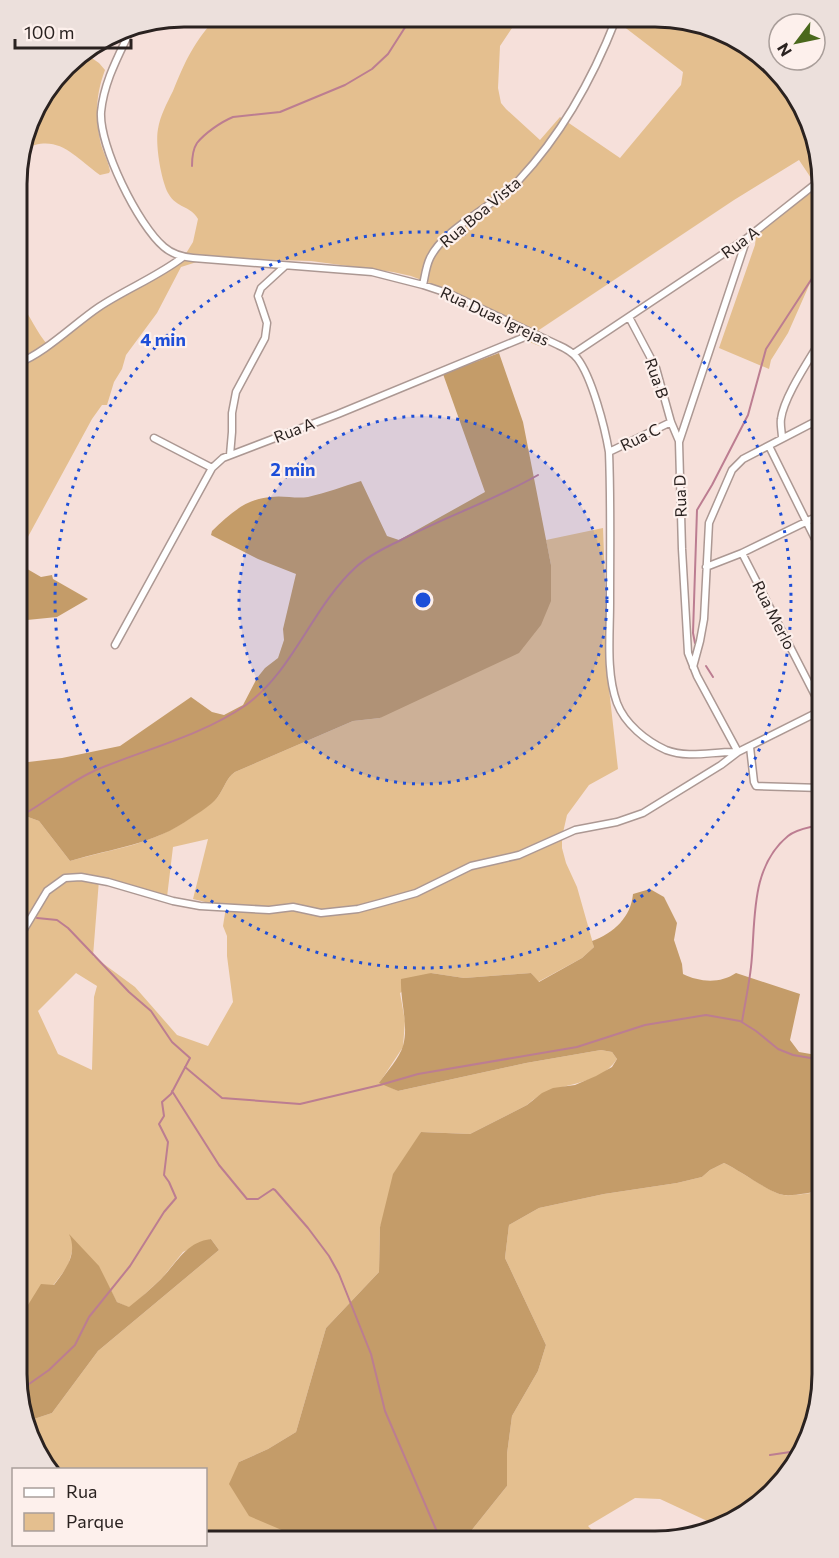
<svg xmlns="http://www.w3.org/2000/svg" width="839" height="1558" font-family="Commissioner,sans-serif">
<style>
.green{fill:#e4bf8f;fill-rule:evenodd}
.forest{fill:#c49c69}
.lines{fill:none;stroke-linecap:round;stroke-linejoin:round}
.stream{stroke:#bc7d91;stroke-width:2}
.minor-casing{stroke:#ac9893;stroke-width:9}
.minor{stroke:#fff;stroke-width:6}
.ring{fill:none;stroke:#1d4ed8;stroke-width:3;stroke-dasharray:3 6}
.labels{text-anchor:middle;stroke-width:4.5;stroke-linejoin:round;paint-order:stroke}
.street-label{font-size:16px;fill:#2a2220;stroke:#fdf0ec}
.rim{fill:none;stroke:#2a2220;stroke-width:3}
.centre{fill:#1d4ed8;stroke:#fdf0ec;stroke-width:3}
.ring-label{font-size:18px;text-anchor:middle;font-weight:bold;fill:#1d4ed8;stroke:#fdf0ec;stroke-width:4.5;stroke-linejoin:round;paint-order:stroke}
</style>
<rect width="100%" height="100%" fill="#f6e0da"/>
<path class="green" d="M 217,17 L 518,19 L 500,46 L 498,88 L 501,103 L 506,109 L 540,140 L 560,117 L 620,158 L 681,85 L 683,72 L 614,19 L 687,20 L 765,58 L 813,130 L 822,184 L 822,256 L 788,333 L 771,360 L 769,369 L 719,348 L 755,245 L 756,236 L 817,187 L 799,160 L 734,200 L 539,330 L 542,347 L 527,341 L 506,319 L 498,314 L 463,296 L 411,276 L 393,272 L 311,261 L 246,259 L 203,260 L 181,267 L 157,313 L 126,355 L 122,369 L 114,382 L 107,405 L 102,405 L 92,419 L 17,557 C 17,544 17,532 18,519 C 18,504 24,488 18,473 L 18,301 C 31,315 36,333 49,346 L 92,313 L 182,260 L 193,242 L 198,219 C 190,205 177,209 168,193 C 161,179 155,144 158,129 C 160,116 167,103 173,91 C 186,59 194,42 217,17 Z
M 83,52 L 99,63 L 105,70 C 96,94 95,115 100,140 C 102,151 108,160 110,171 L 109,173 L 100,175 C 72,155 58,132 22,150 L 34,110 L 73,58 Z
M 603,528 L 609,689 L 618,769 L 589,785 L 567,815 L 562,837 L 562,848 L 566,863 L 577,887 L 594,947 L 582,958 L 538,982 L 531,973 L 464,978 L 431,973 L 400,993 L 405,1021 L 403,1047 L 380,1082 L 398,1091 L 526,1063 L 601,1050 L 612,1052 L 617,1059 C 597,1090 554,1079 527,1105 L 470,1134 L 421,1132 L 380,1227 L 379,1272 L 326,1328 L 296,1432 L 268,1449 L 239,1462 L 299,1537 L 305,1540 L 206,1540 L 206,1470 L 55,1469 L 26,1428 L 25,1422 L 52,1413 L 98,1351 L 219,1250 L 211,1239 L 183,1252 L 163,1277 L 130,1308 L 117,1302 L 109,1287 L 70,1236 L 74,1244 L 68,1266 L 26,1321 L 27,1345 L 17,1354 L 17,813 L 39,821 L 70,861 C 120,847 155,845 199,812 C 205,808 212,803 217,798 C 224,789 226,778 235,772 L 353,721 L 380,718 L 551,565 L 546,540 ZM 208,839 L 193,899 L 226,907 L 223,926 L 227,936 L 227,956 L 233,1002 L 208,1046 L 177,1035 L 135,987 L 93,956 L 99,880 L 167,897 L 173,847 ZM 76,973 L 97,986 L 94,997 L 92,1070 L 58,1054 L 38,1011 Z
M 724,1163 C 740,1170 770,1193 784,1195 C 796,1196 810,1193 822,1191 L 822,1385 L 788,1476 L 718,1526 L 660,1499 L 635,1498 L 588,1526 L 602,1541 L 463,1541 L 507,1486 L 507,1454 L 512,1416 L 538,1371 L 546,1345 L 505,1258 L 509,1225 L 539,1208 L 604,1194 L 677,1183 L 702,1177 L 710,1170 Z"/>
<path class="forest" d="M 499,353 L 523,422 L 551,565 L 551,601 L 541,625 L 519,653 L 380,718 L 353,721 L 235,772 C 226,778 224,789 217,798 C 210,806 200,812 191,818 C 153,845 113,848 70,861 L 39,821 L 17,813 L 17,747 L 20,763 L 62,758 L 120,746 L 191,697 L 212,712 L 224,715 L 243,705 L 257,678 L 265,668 L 278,658 L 284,640 L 283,629 L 296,574 L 258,559 L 211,535 L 212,531 C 230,514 245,499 271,497 C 283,495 295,499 308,497 C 326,493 344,486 361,481 L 387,536 L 399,540 L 485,492 L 443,374 Z
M 17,563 L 41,577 L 52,575 L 53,579 L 88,599 L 57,617 L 17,621 Z
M 650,889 L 664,897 L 677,923 L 674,940 L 682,964 L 683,974 C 699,982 720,984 736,973 L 800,994 L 790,1040 L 799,1052 L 822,1056 L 822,1191 C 810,1192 796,1196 784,1195 C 769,1193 740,1170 724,1163 L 710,1170 L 702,1177 L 677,1183 L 604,1194 L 539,1208 L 509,1225 L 505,1258 L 546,1345 L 538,1371 L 512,1416 L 507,1454 L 507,1486 L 463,1541 L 305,1540 L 249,1516 L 229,1484 L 239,1462 L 268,1449 L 296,1432 L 326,1328 L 379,1272 L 380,1227 L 393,1174 L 421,1132 L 470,1134 L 527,1105 L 542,1093 L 553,1088 L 575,1085 L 596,1076 L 612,1067 L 617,1059 L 612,1052 L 601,1050 L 526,1063 L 398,1091 L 379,1083 C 386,1073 400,1057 403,1046 C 409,1025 400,1001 401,979 L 431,973 L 464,978 L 531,973 L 539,982 L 582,958 L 594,947 L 592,941 C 614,933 631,917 633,894 Z
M 69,1234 L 99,1266 L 117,1302 L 129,1307 C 140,1298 151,1289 161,1279 C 177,1263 186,1242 211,1239 L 219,1250 L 98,1351 L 52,1413 L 25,1422 L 17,1374 L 17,1354 L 27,1345 L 26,1321 L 23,1313 L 41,1284 L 54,1285 C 66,1269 78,1254 69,1234 Z"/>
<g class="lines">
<path class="stream" d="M 192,166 C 192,159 193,149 197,143 C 205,133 221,122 233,117 L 280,112 L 345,85 L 372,69 L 388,54 L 411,18
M 695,643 L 693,633 L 697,510 L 712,485 L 748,415 L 766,349 L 822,263
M 706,666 L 713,677
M 17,812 L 26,813 C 50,799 71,781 96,770 C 146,749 201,736 246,705 C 294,670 312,607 356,567 C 368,556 384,548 399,541 C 444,517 493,501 538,475
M 17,915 L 29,919
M 742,1022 C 745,1003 749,985 751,967 C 756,923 749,868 788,836 C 798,828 810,828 822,824
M 185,1067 L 222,1098 L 300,1104 L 380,1085 L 418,1074 L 577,1047 L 645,1025 L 706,1015 L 740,1021 L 756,1031 L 778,1049 L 793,1055 L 822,1060
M 172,1091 L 219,1165 L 247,1199 L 258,1199 L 273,1189 L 275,1190 L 308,1228 L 329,1256 L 339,1274 L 371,1354 L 385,1411 L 441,1541
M 19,1391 L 49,1370 L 75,1345 L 89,1317 L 130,1266 L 164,1212 L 176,1198 L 169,1182 L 164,1175 L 168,1142 L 159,1124 L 164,1116 L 162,1102 L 171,1094 L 190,1058 L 172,1042 L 151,1011 L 129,992 L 68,928 L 57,920 L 37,918
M 770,1455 L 797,1451"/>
<g class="minor-casing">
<path id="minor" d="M 132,27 C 119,55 104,81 101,112 C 99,146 138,225 164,247 C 172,254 183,257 193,258 L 372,272 L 423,285 L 450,294 L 558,345 C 565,348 572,352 577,358 C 592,377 605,428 609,452 C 611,503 610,553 610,603 C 610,635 606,673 617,703 C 625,724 646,741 666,750 C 690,759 713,751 738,752
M 423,285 C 425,276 426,266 430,258 C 445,227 495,206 519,180 C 562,134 593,78 616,19
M 629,317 L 656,368 L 671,422 L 679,441
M 573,354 L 747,238 L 814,185
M 18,363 C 44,354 75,323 99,307 C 126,289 157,277 183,257
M 154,438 L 212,468
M 782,438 C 782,432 780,425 781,419 C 784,396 810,359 822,338
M 769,446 L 822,553
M 609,452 L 671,422
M 230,455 L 232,432 L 232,413 L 236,392 L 265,338 L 267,323 L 258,296 L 261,288 L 285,266
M 742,553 L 822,709
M 706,567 L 742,553 L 822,514
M 115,645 L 212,468 L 223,458 L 338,414 L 532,334
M 693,667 L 700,641 L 704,619 L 709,523 L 732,470 L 743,459 L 822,418
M 750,747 L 754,782 L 756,786 L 822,788
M 738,752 L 697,676 L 688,653 L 682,549 L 679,442 L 747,238
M 17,941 L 47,891 L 65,878 L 81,877 L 108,882 L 173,901 L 200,906 L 269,910 L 293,907 L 321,913 L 358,909 L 384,902 L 416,893 L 471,866 L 519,855 L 575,830 L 617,822 L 643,813 L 721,765 L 738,752 L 822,710"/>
</g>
<use href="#minor" class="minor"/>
</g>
<circle cx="423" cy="600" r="184" fill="#1d4ed8" fill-opacity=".12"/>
<g class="ring">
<circle cx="423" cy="600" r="184"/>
<circle cx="423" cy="600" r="368"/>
</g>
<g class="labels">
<g class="street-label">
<text transform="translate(480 212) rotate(-40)" y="6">Rua Boa Vista</text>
<text transform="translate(740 242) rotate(-36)" y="6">Rua A</text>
<text transform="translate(495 316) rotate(25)" y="6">Rua Duas Igrejas</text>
<text transform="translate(657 378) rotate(71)" y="6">Rua B</text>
<text transform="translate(294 430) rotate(-21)" y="6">Rua A</text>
<text transform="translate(640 437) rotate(-26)" y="6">Rua C</text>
<text transform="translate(680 496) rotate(-92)" y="6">Rua D</text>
<text transform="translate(774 615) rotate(63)" y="6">Rua Merlo</text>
</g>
</g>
<path d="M0 0H839V1558H0ZM184 27H655A157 157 0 0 1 812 184V1374A157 157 0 0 1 655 1531H184A157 157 0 0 1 27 1374V184A157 157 0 0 1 184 27Z" fill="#ece0dc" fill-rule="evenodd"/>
<path class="rim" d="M184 27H655A157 157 0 0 1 812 184V1374A157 157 0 0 1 655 1531H184A157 157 0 0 1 27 1374V184A157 157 0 0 1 184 27Z"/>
<circle cx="423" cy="600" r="9" class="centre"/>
<g class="ring-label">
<text x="163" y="346">4 min</text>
<text x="293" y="476">2 min</text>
</g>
<rect x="12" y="1468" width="195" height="78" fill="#fdf0ec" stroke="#a99e9a" stroke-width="1.5"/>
<rect x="24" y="1488" width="30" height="9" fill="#ffffff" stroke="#a99e9a" stroke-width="1.5"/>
<text x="66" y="1498" font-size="18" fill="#2a2220">Rua</text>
<rect x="24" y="1513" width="30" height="18" fill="#e4bf8f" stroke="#a99e9a" stroke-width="1.5"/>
<text x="66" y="1528" font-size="18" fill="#2a2220">Parque</text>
<g transform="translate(797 42) rotate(238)"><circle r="28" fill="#fdf0ec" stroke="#a99e9a" stroke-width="1.5"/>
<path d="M0-4.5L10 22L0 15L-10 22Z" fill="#4a681c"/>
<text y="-9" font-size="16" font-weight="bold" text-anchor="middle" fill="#2a2220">N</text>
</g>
<path d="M15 39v9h116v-9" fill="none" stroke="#2a2220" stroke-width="3"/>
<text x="24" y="39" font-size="18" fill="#2a2220" stroke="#fdf0ec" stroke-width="4.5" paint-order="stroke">100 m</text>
</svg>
